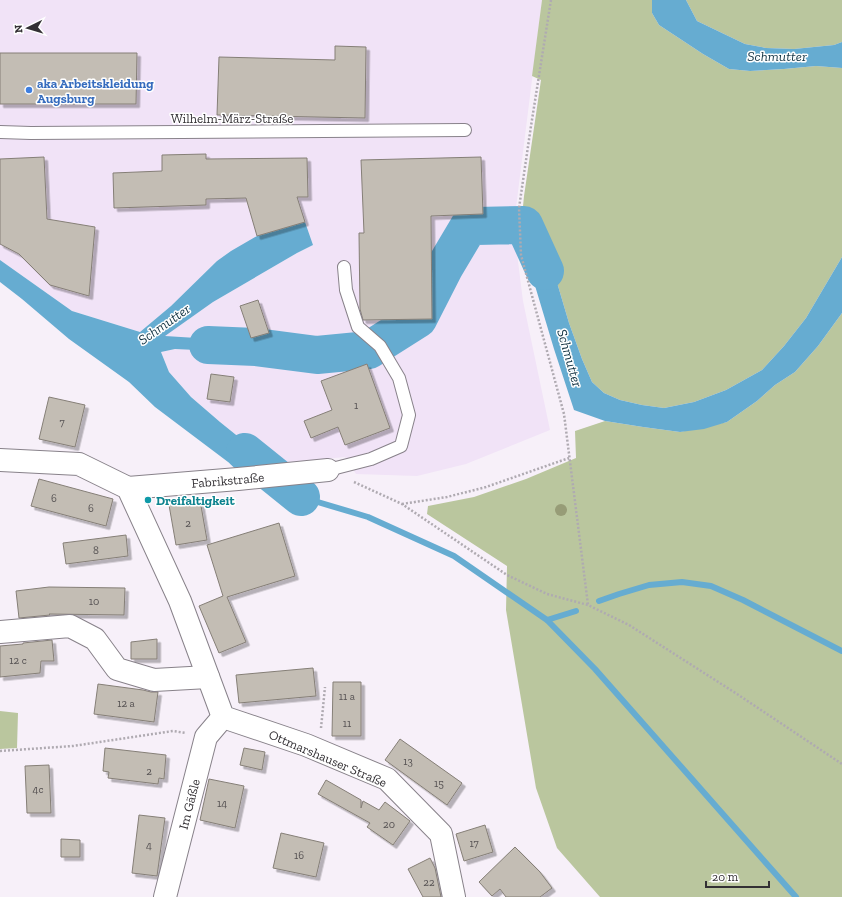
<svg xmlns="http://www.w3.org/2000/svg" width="842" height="897" font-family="'Zilla Slab',serif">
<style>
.commercial{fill:#f1e3f7}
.green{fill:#bac69e}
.water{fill:#66acd1}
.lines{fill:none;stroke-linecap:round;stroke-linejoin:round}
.stream{stroke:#66acd1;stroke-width:6}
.river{stroke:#66acd1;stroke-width:38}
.building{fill:#c3bdb4;stroke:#857f77;filter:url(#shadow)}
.lane-casing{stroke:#88828a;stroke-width:14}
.street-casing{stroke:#88828a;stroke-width:24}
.path{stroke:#afaab1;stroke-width:2.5;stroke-dasharray:2 2;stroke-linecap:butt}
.lane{stroke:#fff;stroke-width:12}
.street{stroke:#fff;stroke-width:22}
.tree{fill:#979c77}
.shop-dot{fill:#3f7fe0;stroke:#fff;stroke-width:1.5}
.culture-dot{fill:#0f9aa8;stroke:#fff;stroke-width:1.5}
.labels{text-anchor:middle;stroke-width:3;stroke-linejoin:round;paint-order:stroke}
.number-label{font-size:11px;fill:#575354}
.shop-label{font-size:13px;font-weight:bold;fill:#366cbe;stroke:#fff;text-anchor:start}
.street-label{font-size:13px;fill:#333034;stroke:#fff}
.culture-label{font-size:13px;font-weight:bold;fill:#0d838f;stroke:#fff;text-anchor:start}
.water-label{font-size:14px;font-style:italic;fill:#113242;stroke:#fff}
</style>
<defs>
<filter id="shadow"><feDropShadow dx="3.5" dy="3.5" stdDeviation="0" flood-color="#0004"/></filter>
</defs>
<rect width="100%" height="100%" fill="#f7f0f9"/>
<path class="commercial" d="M 0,0 L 542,0 L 516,208 L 517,253 L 523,301 L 550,430 L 466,464 L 417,476 L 356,474 L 345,457 L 272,464 L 220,422 L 191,397 L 169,372 L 161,352 L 175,349 L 164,336 L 213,302 L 297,253 L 313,245 L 305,222 L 231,251 L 217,261 L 171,306 L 140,332 L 72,311 L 0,260 Z"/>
<path class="green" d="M 542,0 L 652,0 L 652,13 L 659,25 L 703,54 L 729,69 L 750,71 L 784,69 L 816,66 L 842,68 L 842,257 L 806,318 L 784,346 L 762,370 L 726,390 L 694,402 L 664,408 L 642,405 L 620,400 L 604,393 L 592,382 L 582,359 L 569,323 L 553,269 L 544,232 L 533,218 L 522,217 L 524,196 L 541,80 L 532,76 Z
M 686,0 L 842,0 L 842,42 L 834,45 L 794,49 L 766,48 L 745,44 L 697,21 Z
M 842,313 L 842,897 L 600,897 L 557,848 L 536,788 L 506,610 L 507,566 L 427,514 L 428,506 L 474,497 L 526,479 L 576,458 L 575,431 L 605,421 L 643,427 L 680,432 L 727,422 L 757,401 L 775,385 L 795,372 L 818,346 Z
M 0,711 L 18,713 L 17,748 L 0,749 Z"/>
<path class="water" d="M 652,0 L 686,0 L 697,21 L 745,44 L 766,48 L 794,49 L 834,45 L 842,42 L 842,68 L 816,66 L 784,69 L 750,71 L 729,69 L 703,54 L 659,25 L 652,13 Z
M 522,217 L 533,218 L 544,232 L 553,269 L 569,323 L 582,359 L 592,382 L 604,393 L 620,400 L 642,405 L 664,408 L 694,402 L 726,390 L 762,370 L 784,346 L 806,318 L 842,257 L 842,313 L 818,346 L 795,372 L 775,385 L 757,401 L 727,422 L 704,429 L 680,432 L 643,427 L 605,421 L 574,410 L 554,349 L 524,249 Z
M 305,222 L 313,245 L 297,253 L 213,302 L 165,336 L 260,342 L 260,353 L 175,349 L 161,352 L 169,372 L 191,397 L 220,422 L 272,464 L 236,468 L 155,407 L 129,382 L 69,339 L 22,299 L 0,282 L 0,260 L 72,311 L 140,332 L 171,306 L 217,261 L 231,251 L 257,236 Z"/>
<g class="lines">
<path class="stream" d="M 301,497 L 368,517 L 454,556 L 547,620 L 595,669 L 796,897
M 599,601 L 619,594 L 649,585 L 682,582 L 711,586 L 743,600 L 842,651
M 547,620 L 576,611"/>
<path class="river" d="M 476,226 L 524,225 L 545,271
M 208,345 L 256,347 L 317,355 L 369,350 L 418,319 L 444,268 L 469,226
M 245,452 L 301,497"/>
</g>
<path class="building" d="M 335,46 L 366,47 L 365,118 L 217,115 L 219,57 L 335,60 Z
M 0,53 L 137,53 L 136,104 L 0,104 Z
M 206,154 L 206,159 L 307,158 L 308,197 L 297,197 L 305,222 L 257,236 L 246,198 L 206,199 L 206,205 L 114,208 L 113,173 L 162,171 L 162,155 Z
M 44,157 L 47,219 L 95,227 L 89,296 L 50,285 L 19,254 L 0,244 L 0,159 Z
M 481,157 L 483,214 L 431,216 L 432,319 L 363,320 L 360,309 L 359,233 L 364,233 L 361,160 Z
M 258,300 L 269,333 L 251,338 L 240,306 Z
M 367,364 L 390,428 L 345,445 L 338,427 L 311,438 L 304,421 L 332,410 L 321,381 Z
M 211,374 L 234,377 L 230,402 L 207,399 Z
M 49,397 L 85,405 L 75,447 L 39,439 Z
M 39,479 L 113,499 L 106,526 L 31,506 Z
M 200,500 L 207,540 L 176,545 L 169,505 Z
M 279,523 L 295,576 L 227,597 L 246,642 L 219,653 L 199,606 L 223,596 L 207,545 Z
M 126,535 L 128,556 L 66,564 L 63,543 Z
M 49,587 L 125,588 L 124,615 L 49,614 L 50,615 L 19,618 L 16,591 Z
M 157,639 L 157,659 L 131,659 L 131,642 Z
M 52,640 L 54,661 L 41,661 L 40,673 L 0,677 L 0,646 L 23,644 L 23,643 Z
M 313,668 L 316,696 L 239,703 L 236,675 Z
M 333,682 L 361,682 L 361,736 L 332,736 Z
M 98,684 L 143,690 L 151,692 L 158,692 L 154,722 L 94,714 Z
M 400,739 L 462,783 L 447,805 L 385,760 Z
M 105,748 L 166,755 L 164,779 L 159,778 L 158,784 L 108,778 L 109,772 L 103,771 Z
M 244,748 L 265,752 L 262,770 L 240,765 Z
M 49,765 L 51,813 L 27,813 L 25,766 Z
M 209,779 L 244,786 L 235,828 L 200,820 Z
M 326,780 L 361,800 L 361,808 L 363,801 L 379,810 L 385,802 L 410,821 L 393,845 L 367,827 L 370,823 L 318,794 Z
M 139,815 L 165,818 L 157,876 L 132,873 Z
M 485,825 L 493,852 L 464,861 L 456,834 Z
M 281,833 L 324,843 L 316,877 L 273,868 Z
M 61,839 L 80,840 L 80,857 L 61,857 Z
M 515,847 L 540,872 L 552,888 L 540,897 L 506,897 L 500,889 L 492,896 L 479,882 Z
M 430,858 L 435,868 L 441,897 L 423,897 L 408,869 Z"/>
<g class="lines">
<g class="lane-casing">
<path id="lane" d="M 0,132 L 31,133 L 465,130
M 328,470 L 371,459 L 401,446 L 409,415 L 399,378 L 380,346 L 358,327 L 346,290 L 344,267"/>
</g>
<g class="street-casing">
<g id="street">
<path d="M 0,460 L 79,464 L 128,488 L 180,601 L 223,717 L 306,745 L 387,779 L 441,834 L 454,897"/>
<path id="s1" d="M 128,488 L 238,479 L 328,470"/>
<path d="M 0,632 L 70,626 L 95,639 L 117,669 L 154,680 L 208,677"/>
<path id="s2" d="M 165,897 L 206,737 L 223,717"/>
</g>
</g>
<path class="path" d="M 551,0 L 531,126 L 519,208 L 521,255 L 564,414 L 588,605
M 354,482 L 402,504 L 507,575 L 547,594 L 588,605 L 629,625 L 737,694 L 842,764
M 402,504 L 447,497 L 486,487 L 569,458
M 321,728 L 325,687
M 0,751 L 73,746 L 173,731 L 186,733"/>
<use href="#lane" class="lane"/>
<use href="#street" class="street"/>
</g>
<circle class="tree" cx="561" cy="510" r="6"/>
<circle class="shop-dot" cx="29" cy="90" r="4"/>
<circle class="culture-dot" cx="148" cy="500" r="4"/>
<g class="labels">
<g class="number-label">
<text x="356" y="409">1</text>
<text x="62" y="426">7</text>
<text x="54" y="502">6</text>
<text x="91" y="512">6</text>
<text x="188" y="527">2</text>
<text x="96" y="554">8</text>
<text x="94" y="605">10</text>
<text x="18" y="664">12 c</text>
<text x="347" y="700">11 a</text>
<text x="126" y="707">12 a</text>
<text x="347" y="727">11</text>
<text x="408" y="765">13</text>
<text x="149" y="775">2</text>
<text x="439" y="787">15</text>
<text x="38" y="793">4c</text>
<text x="222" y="807">14</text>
<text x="389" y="828">20</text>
<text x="474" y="847">17</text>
<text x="149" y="849">4</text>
<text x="299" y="859">16</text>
<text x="429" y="886">22</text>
</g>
<g class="shop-label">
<text x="37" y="88">aka Arbeitskleidung<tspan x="37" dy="15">Augsburg</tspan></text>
</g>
<g class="street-label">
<text x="232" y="123">Wilhelm-März-Straße</text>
<text dy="5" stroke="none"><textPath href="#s1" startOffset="100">Fabrikstraße</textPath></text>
<text transform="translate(328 758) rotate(23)" y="5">Ottmarshauser Straße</text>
<text dy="5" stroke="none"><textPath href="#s2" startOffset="96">Im Gäßle</textPath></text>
</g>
<g class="culture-label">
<text x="156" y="505">Dreifaltigkeit</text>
</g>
<g class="water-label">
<text x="777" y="61">Schmutter</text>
<text transform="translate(164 324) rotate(-35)" y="5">Schmutter</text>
<text transform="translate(570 358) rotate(74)" y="5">Schmutter</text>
</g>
</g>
<g transform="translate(28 28) rotate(265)" stroke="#ffffff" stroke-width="3" paint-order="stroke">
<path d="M0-3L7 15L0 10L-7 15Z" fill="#333034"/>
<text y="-6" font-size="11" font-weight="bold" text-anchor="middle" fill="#333034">N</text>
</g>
<path d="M706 881v6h63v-6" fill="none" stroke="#333034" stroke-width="2"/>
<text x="712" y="881" font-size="12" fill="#333034" stroke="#ffffff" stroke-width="3" paint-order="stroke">20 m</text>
</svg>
